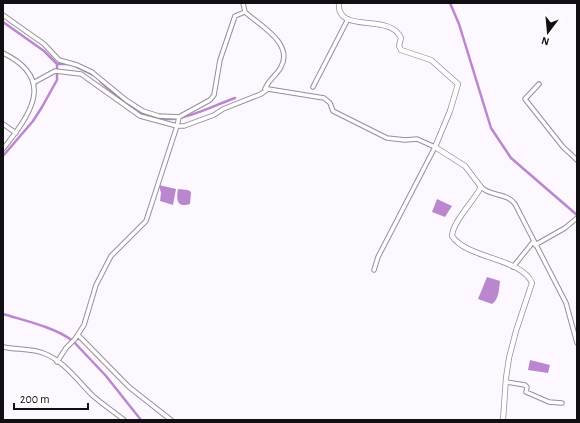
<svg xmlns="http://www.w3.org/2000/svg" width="580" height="423" font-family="'Alegreya Sans',sans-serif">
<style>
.water{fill:#ba86ce}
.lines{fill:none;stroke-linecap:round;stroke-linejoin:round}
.canal{stroke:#ba86ce;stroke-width:2.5}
.minor-casing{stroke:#968e99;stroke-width:5.5}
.major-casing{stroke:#968e99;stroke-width:6}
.minor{stroke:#fff;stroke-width:3.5}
.major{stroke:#fff;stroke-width:4.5}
</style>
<rect width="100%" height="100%" fill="#fdf8ff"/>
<path class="water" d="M 159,185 L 176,189 L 173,205 L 160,201 L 161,193 Z
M 178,189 L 188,190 L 191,192 L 190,204 C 177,208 176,200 178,189 Z
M 437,199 L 452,206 L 445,217 L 432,212 Z
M 487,277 L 500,281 C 499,289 499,299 492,304 L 478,299 Z
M 530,360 L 550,365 L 548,373 L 528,370 Z"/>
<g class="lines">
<path class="canal" d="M 450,3 L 459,24 L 491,128 L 511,158 L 577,215
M 3,22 L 44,51 L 57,64 L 70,64
M 75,66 L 93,75
M 100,81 L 123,102
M 135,111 C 174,130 198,111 235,98
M 3,156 L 33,121 L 42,107 L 57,80 L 57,64
M 3,314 C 26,321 54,327 73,341 L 106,376 L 141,420"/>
<g class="minor-casing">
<path id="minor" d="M 245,12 C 259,25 294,43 281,67 C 277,75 269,79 265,89
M 3,15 L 44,44 L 59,60 L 77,65 L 92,72 L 126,100 L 143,111 L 159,116 L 179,117 L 210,100 L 214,95 L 220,60 L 235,16 L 245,12 L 243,3
M 3,53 C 57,79 30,115 3,149
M 33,83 L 55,71 L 81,74 L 140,116 L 177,126 L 179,117
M 539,84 L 525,99 L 563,147 L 577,160
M 313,87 L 348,19
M 3,124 L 16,133
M 481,187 C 491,197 506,192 515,204 L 566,303 L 577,343
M 535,245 L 565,228 L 577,218
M 513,267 L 533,242
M 78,335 L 129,387 L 171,420
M 3,347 C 16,350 30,348 43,353 C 63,360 77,380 92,395 C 102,404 113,411 124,420
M 57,362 L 66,348 L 75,339 L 84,325 L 96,285 L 111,256 L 146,221 L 177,126 L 184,126 L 214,115 L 223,109 L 261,94 L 268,89 L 324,98 L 330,103 L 333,111 L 387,138 L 405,140 L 417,139 L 435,147 L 378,257 L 374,270
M 506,382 L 525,385 L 527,387 L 526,392 L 549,402 L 562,403"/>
</g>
<g class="major-casing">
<path id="major" d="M 339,3 C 336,35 390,12 401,38 L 399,46 L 401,50 L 431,60 L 458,84 L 450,111 L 435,147 L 465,166 L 481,187 C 474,201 453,221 452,236 C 467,259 522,258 532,283 L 516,331 L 509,358 L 506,378 L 503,420"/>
</g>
<use href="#minor" class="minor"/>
<use href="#major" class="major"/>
</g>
<rect width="580" height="423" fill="none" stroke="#120f13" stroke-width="8"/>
<g transform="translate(548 32) rotate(196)" stroke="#ffffff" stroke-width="3" paint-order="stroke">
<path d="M0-3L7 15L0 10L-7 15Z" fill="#120f13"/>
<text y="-6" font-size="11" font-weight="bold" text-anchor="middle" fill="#120f13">N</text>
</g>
<path d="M14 403v6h74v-6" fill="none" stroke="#120f13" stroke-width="2"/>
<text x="20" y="403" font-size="12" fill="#120f13" stroke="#ffffff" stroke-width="3" paint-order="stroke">200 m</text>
</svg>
